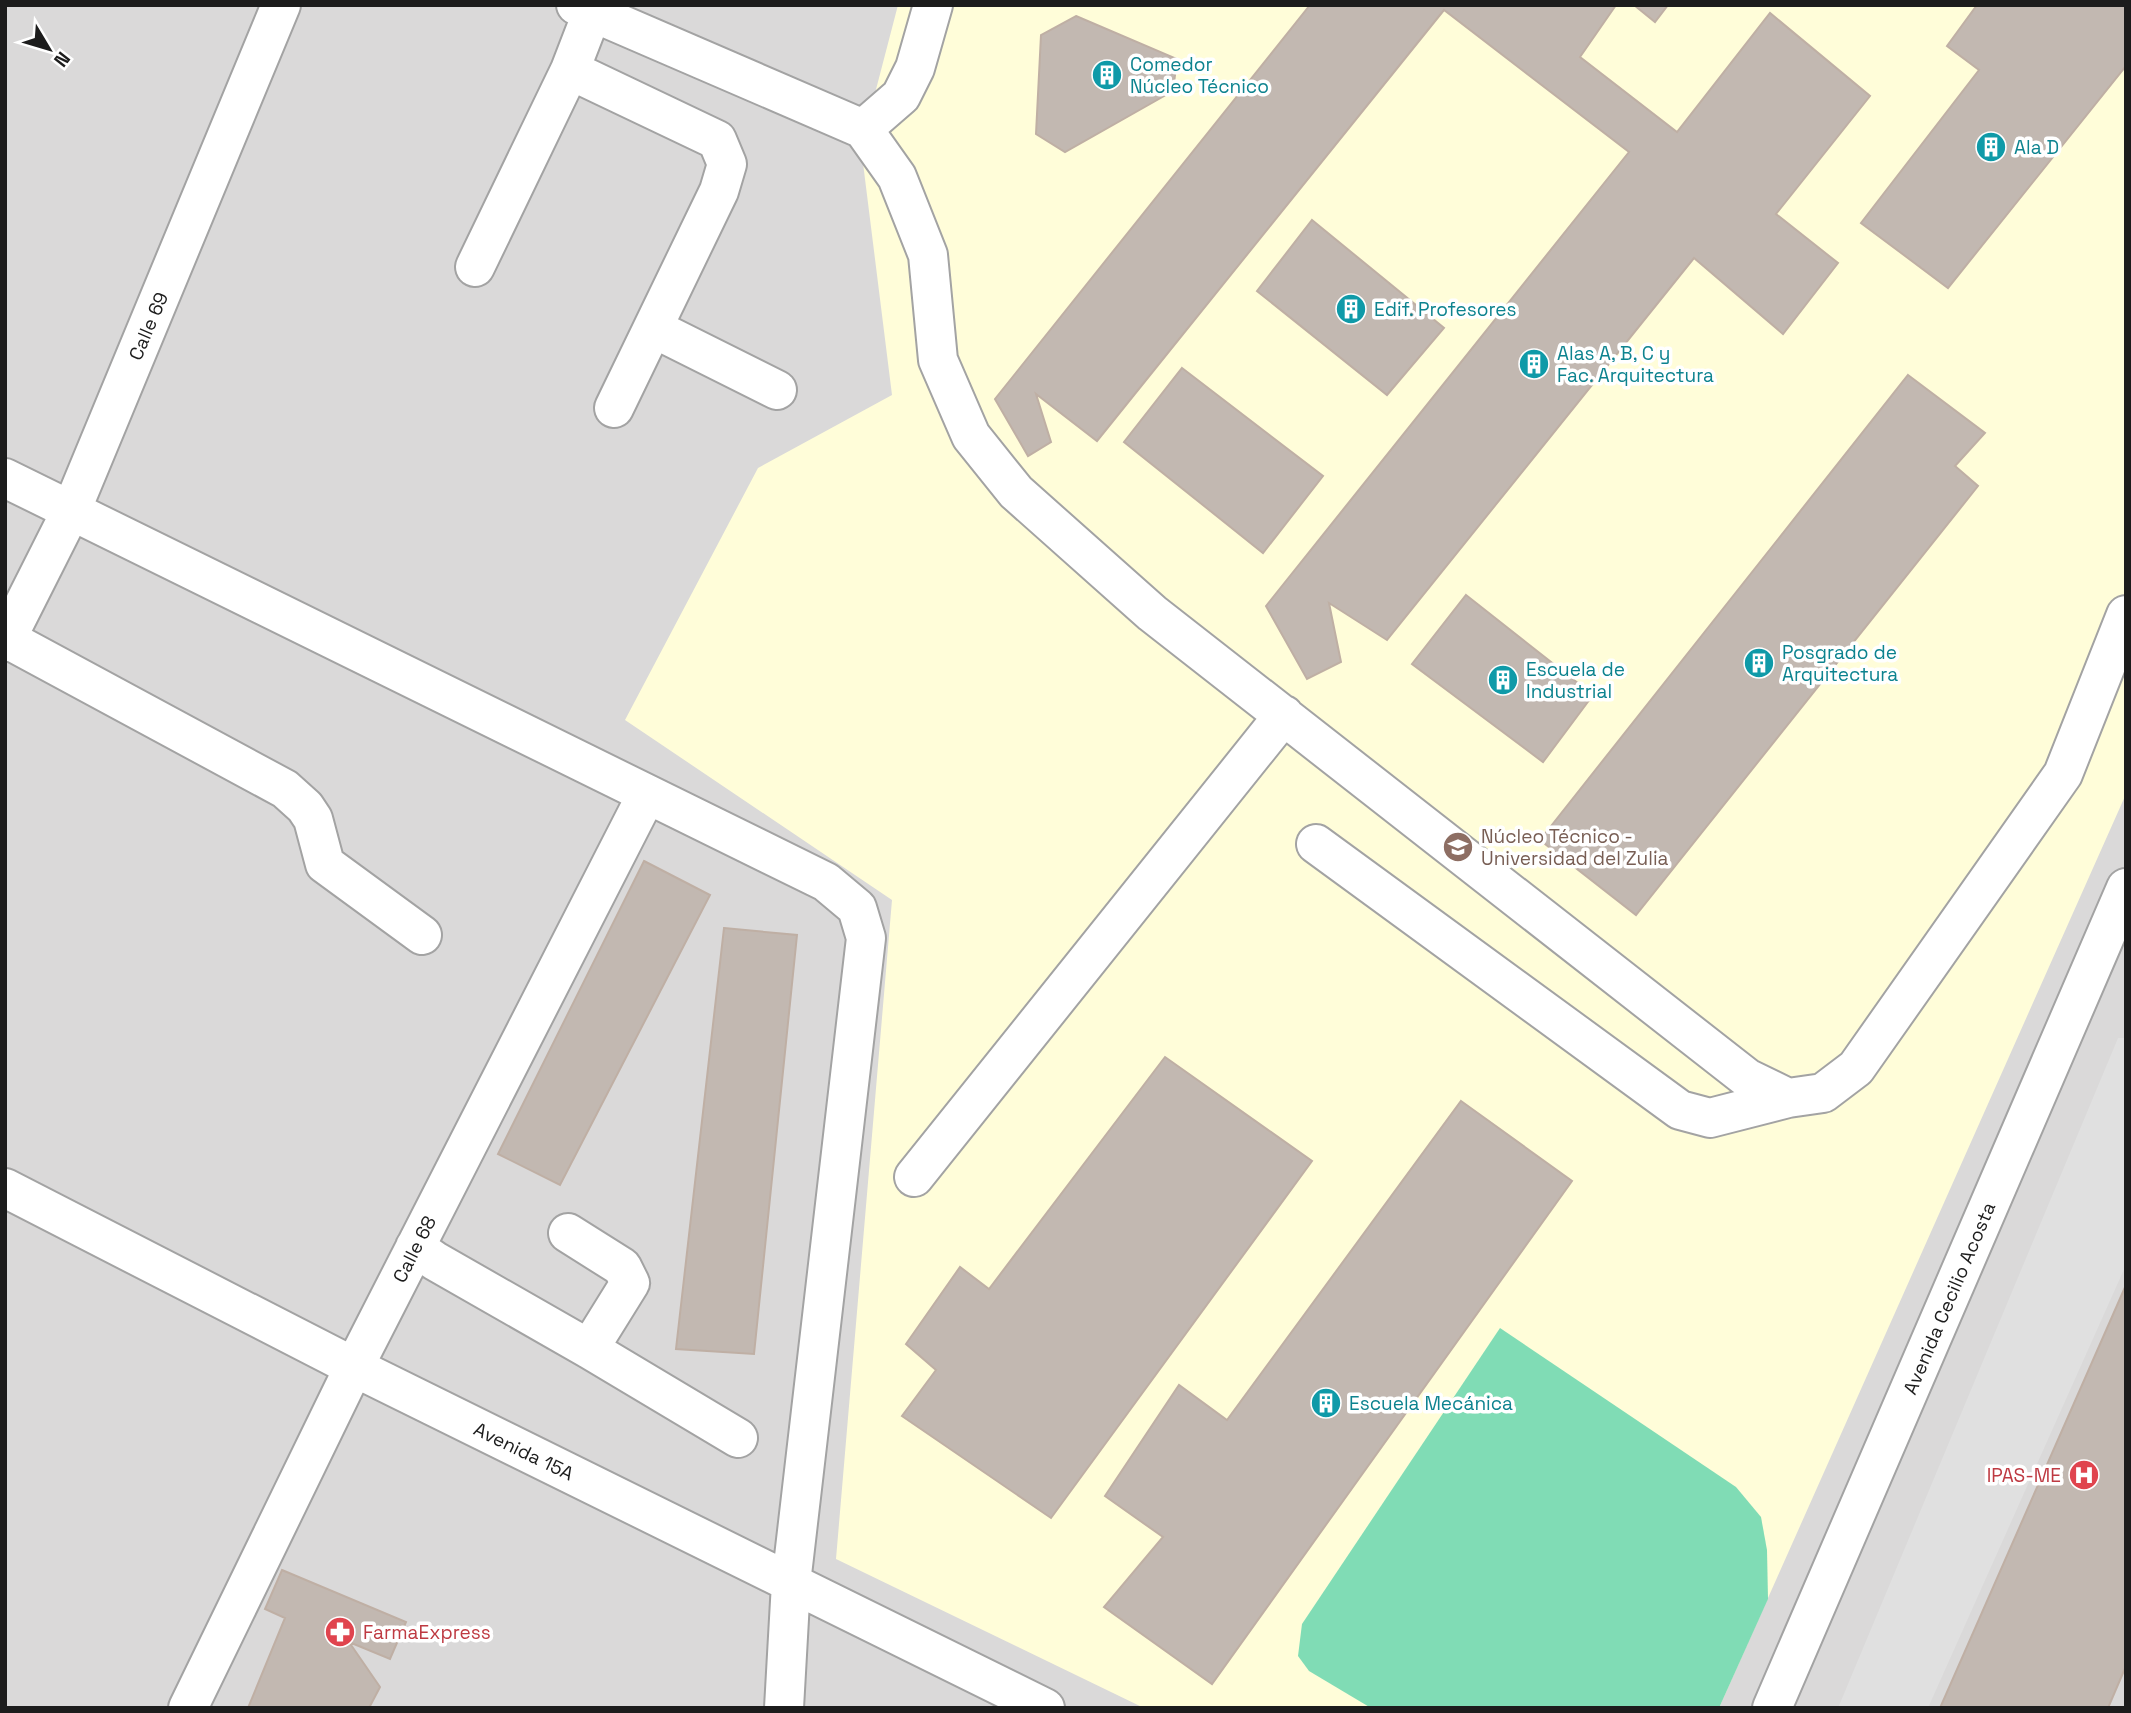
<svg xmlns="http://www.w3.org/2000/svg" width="2131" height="1713" font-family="'Space Grotesk',sans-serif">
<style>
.residential{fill:#dad9d9}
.education{fill:#fffdd9}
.pitch{fill:#80dcb5}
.parking{fill:#e0e0e0}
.building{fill:#c2b8b1;stroke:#bfafa4;stroke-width:2}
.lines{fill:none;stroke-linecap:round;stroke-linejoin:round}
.minor-casing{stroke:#a3a3a3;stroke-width:42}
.minor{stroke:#fff;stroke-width:38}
.labels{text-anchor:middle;stroke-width:7;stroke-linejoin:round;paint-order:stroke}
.culture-label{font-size:19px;fill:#0d838f;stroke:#fff;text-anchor:start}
.street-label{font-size:19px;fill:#1c1c1c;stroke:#fff}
.education-label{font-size:19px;fill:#785e54;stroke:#fff;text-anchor:start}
.health-label{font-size:19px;fill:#be3a42;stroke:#fff;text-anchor:end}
</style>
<rect width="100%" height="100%" fill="#ede9e2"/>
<path class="residential" d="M 5,5 L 2126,5 L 2126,1708 L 5,1708 Z"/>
<path class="education" d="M 898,5 L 2126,5 L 2126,794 L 1719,1708 L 1144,1708 L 836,1559 L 892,900 L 625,720 L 758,468 L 892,395 L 861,147 Z"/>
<path class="pitch" d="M 1500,1328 L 1736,1487 L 1761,1517 L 1767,1550 L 1768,1599 L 1719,1708 L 1371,1708 L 1309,1671 L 1298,1656 L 1302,1624 Z"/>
<path class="parking" d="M 2118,1038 L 2126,1038 L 2126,1265 L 1928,1708 L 1838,1708 Z"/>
<path class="building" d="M 1310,5 L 1616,5 L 1580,57 L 1677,132 L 1770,13 L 1870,96 L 1776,214 L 1838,263 L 1783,334 L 1694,258 L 1387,640 L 1329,603 L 1341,662 L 1307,679 L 1266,606 L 1629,152 L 1444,10 L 1097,441 L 1036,394 L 1051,442 L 1028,456 L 995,399 Z
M 1634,5 L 1668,5 L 1655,22 Z
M 1977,5 L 2126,5 L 2126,66 L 1948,288 L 1861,223 L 1979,70 L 1947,46 Z
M 1076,16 L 1177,59 L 1173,91 L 1065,152 L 1036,134 L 1041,35 Z
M 1312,220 L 1444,328 L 1387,395 L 1257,291 Z
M 1182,368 L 1323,476 L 1263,553 L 1124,442 Z
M 1908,375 L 1985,433 L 1955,466 L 1978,486 L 1636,915 L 1540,840 Z
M 1466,595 L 1593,695 L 1543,762 L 1412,664 Z
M 644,861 L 710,895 L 560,1185 L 498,1154 Z
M 724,928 L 797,935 L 754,1354 L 676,1349 Z
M 1165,1057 L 1312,1161 L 1051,1518 L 902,1416 L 936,1370 L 906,1344 L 960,1267 L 989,1289 Z
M 1461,1101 L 1572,1181 L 1212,1684 L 1104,1607 L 1163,1537 L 1105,1496 L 1179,1385 L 1227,1420 Z
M 2126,1285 L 2126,1666 L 2108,1708 L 1940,1708 Z
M 282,1570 L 406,1622 L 390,1659 L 349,1642 L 380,1687 L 369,1708 L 248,1708 L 285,1618 L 265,1609 Z"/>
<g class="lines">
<g class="minor-casing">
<path id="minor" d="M 576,5 L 863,129 L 897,177 L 928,255 L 938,360 L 971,436 L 1016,492 L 1152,613 L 1747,1078 L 1788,1098 L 1823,1093 L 1856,1068 L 2063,774 L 2126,615
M 570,70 L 717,140 L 727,164 L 719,191 L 614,408
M 863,129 L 901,96 L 915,68 L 933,5
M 475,267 L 570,70 L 592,13
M 653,328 L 777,390
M 5,478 L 826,882 L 857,908 L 866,938 L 791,1583 L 784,1708
M 7,639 L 285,789 L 305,807 L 313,819 L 325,864 L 422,935
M 5,642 L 71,511 L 281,5
M 1316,844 L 1680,1110 L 1710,1118 L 1788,1098
M 914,1177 L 1284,715
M 5,1188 L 354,1367 L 1045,1708
M 568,1233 L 622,1267 L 630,1283 L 589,1349
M 415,1247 L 435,1261 L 589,1349 L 738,1438
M 188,1708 L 354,1367 L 647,794
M 1772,1708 L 2126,888"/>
</g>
<use href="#minor" class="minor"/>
</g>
<defs>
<g id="building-disc" transform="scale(1.575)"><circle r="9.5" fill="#0f9aa8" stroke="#fff"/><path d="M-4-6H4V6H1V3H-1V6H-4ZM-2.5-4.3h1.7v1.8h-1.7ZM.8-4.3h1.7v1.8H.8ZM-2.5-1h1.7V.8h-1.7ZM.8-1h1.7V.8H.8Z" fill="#fff"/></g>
<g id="university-disc" transform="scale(1.575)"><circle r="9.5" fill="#8d6e63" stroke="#fff"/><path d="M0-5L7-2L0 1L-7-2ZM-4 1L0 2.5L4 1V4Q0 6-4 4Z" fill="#fff"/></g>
<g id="hospital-disc" transform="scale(1.575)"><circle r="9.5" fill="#e0444e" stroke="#fff"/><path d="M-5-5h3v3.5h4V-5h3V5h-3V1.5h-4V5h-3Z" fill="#fff"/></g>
<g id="pharmacy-disc" transform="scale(1.575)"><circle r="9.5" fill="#e0444e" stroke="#fff"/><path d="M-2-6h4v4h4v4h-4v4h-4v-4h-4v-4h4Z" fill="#fff"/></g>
</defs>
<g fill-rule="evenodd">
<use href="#building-disc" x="1107" y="75"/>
<use href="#building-disc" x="1991" y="147"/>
<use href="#building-disc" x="1351" y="309"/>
<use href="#building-disc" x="1534" y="364"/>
<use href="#building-disc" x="1759" y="663"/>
<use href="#building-disc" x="1503" y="680"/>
<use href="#university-disc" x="1458" y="847"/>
<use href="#building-disc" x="1326" y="1403"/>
<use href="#hospital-disc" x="2084" y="1475"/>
<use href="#pharmacy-disc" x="340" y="1632"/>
</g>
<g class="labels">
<g class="culture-label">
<text x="1130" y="71">Comedor<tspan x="1130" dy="22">Núcleo Técnico</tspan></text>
<text x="2014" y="154">Ala D</text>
<text x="1374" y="316">Edif. Profesores</text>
<text x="1557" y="360">Alas A, B, C y<tspan x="1557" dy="22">Fac. Arquitectura</tspan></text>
<text x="1782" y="659">Posgrado de<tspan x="1782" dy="22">Arquitectura</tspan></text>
<text x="1526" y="676">Escuela de<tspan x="1526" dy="22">Industrial</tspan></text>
<text x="1349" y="1410">Escuela Mecánica</text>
</g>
<g class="street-label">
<text transform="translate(148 326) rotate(-67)" y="7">Calle 69</text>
<text transform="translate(414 1249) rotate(-63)" y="7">Calle 68</text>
<text transform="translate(1949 1298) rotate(-67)" y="7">Avenida Cecilio Acosta</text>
<text transform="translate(524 1451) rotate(26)" y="7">Avenida 15A</text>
</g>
<g class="education-label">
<text x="1481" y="843">Núcleo Técnico -<tspan x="1481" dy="22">Universidad del Zulia</tspan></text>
</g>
<g class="health-label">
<text x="2061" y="1482">IPAS-ME</text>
<text x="363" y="1639" text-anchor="start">FarmaExpress</text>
</g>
</g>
<rect width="2131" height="1713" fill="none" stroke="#1c1c1c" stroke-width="14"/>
<g transform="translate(49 49) rotate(128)" stroke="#ffffff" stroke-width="5" paint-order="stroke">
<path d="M0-5L12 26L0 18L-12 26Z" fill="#1c1c1c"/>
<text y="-10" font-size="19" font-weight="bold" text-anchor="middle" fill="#1c1c1c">N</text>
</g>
</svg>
